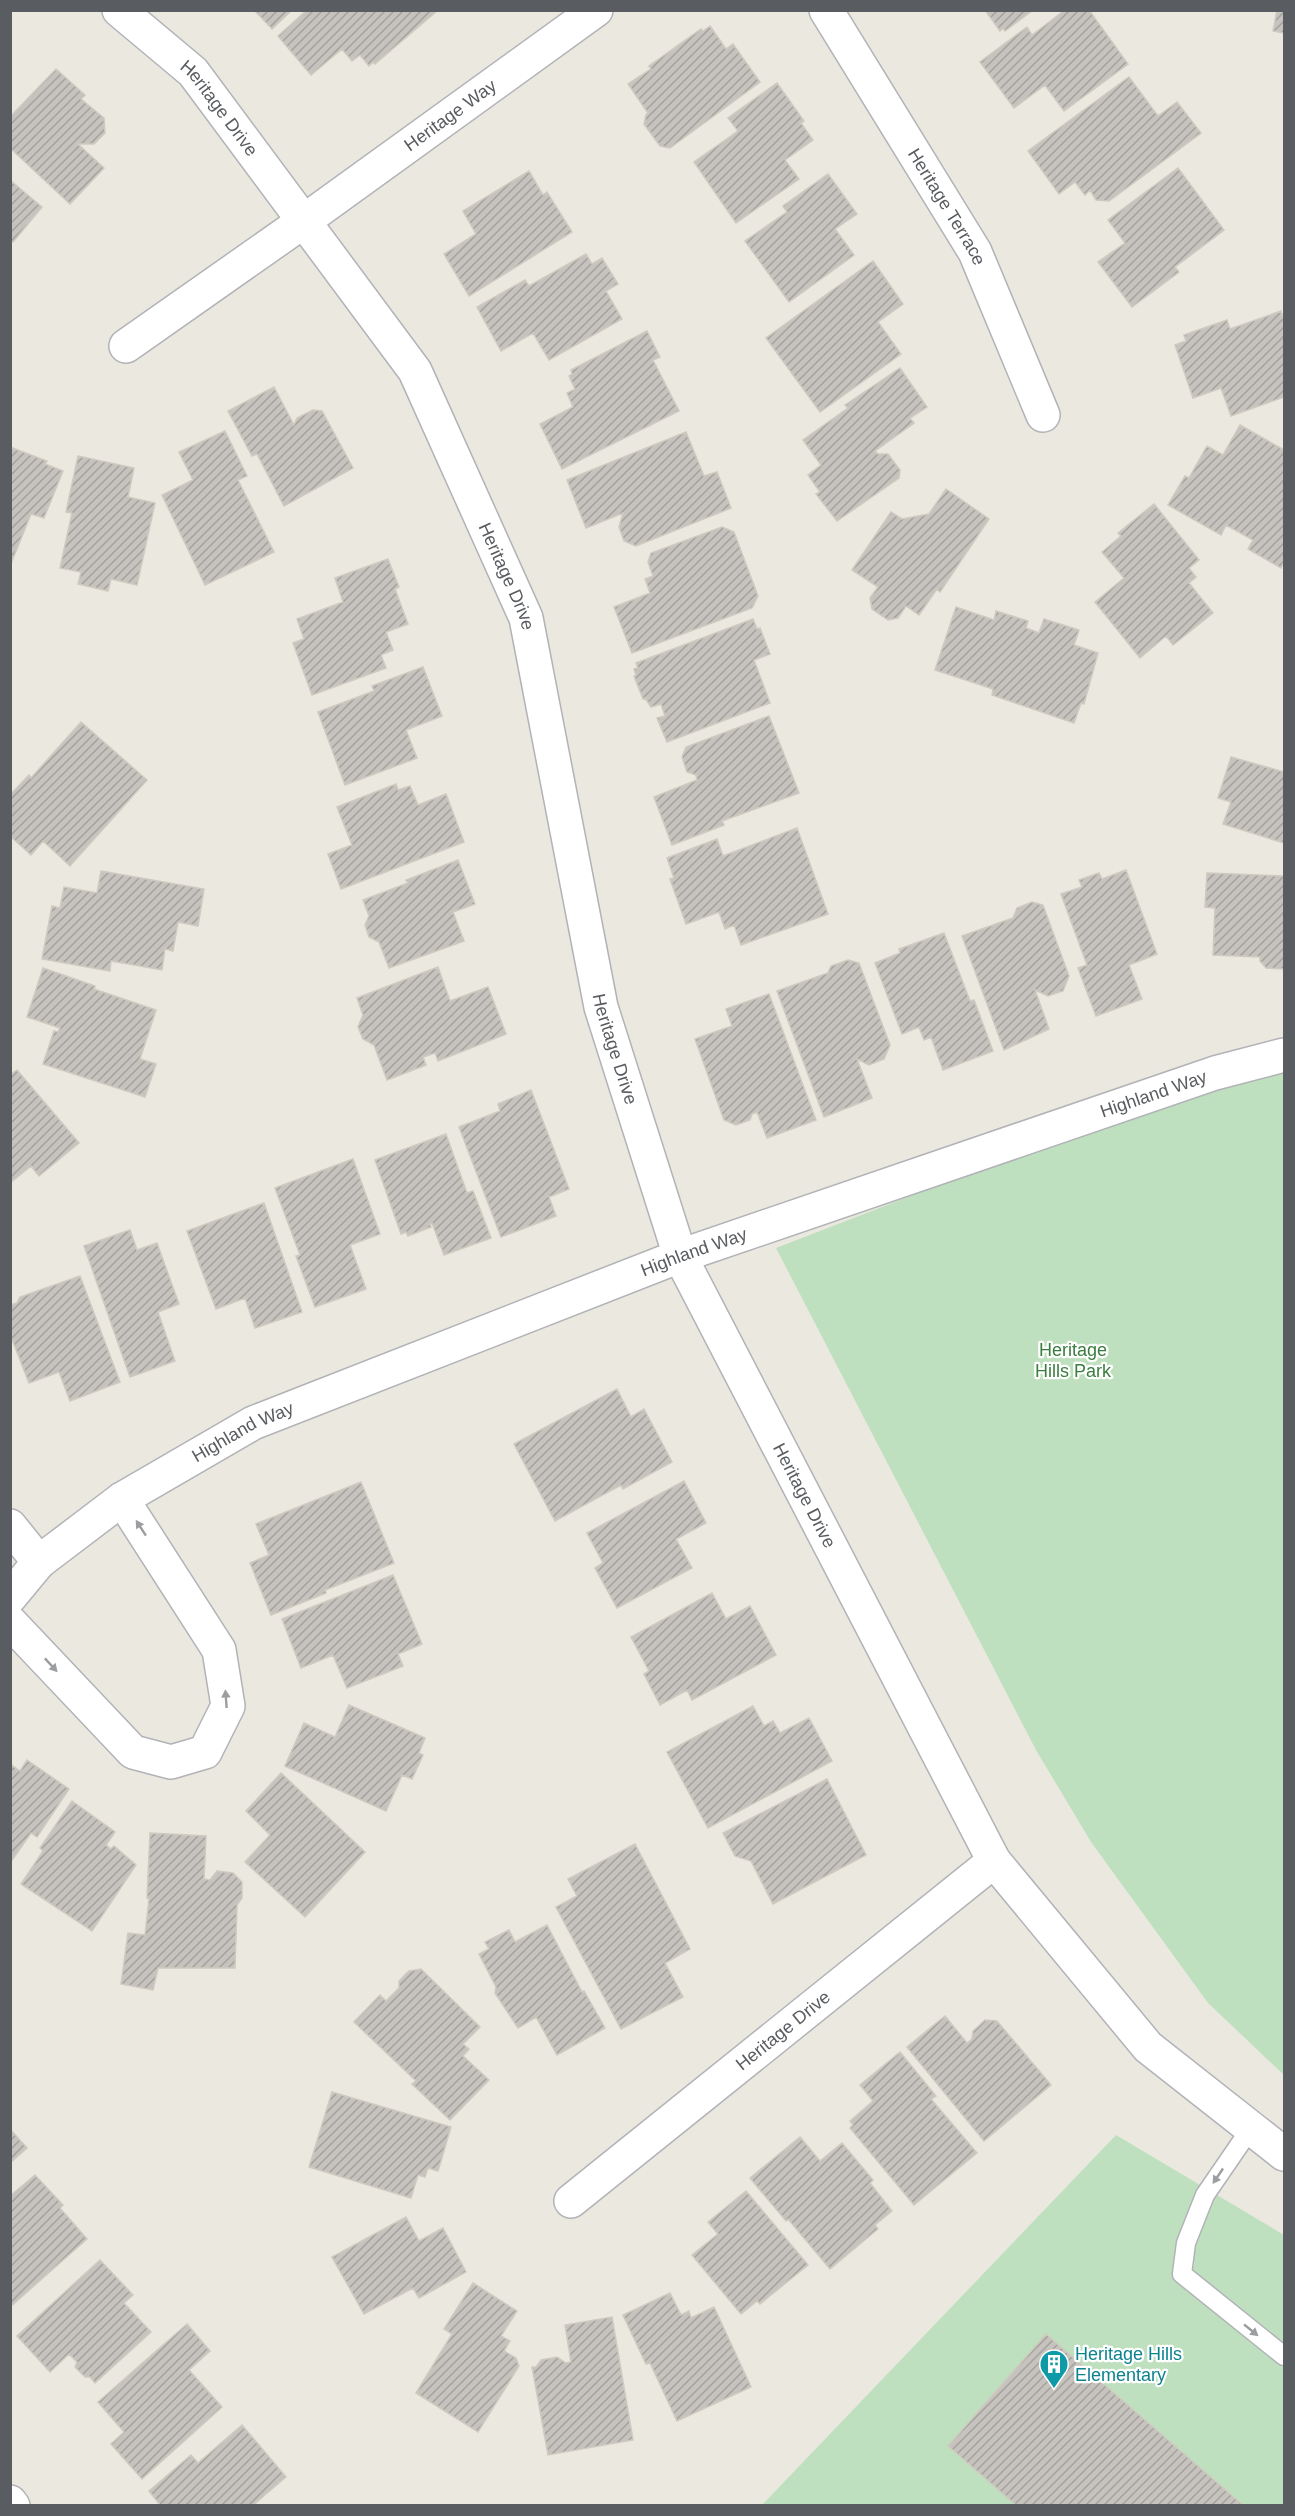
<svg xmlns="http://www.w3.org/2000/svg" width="1295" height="2516" font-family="Arial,sans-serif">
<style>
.green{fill:#bfe0be}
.building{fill:url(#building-hatch);stroke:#cfcabf;stroke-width:1.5}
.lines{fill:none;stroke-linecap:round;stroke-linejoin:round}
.service-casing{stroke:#b1b3b7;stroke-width:21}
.minor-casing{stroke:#b1b3b7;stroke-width:36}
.tertiary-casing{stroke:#b1b3b7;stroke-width:36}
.service{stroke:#fff;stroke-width:18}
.minor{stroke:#fff;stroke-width:33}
.tertiary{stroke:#fff;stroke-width:33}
.oneway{fill:#9b9da0}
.labels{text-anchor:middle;stroke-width:4.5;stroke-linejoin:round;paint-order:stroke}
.street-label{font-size:18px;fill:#595c60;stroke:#fff}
.park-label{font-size:18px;fill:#3b7d3e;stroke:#fff}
.culture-label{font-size:18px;fill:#0d838f;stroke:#fff;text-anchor:start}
</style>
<defs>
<pattern id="building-hatch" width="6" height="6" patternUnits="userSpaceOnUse" patternTransform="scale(1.5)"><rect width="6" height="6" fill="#c6c3be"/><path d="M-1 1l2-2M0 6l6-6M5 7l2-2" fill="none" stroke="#a4a29e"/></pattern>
</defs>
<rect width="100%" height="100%" fill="#ebe8e0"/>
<path class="green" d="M 1284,1069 L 1284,2075 L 1208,2003 L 1091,1842 L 1036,1750 L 776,1248 L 1159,1100 Z
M 1116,2135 L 1284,2235 L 1284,2505 L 761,2506 Z"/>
<path class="building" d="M 254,10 L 292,10 L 272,29 Z
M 307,10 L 438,10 L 375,64 L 373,62 L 369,66 L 360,55 L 352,61 L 342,49 L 311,75 L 278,36 Z
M 985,10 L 1033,10 L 1005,31 L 1003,28 L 1000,31 Z
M 1065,10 L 1089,10 L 1128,64 L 1064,111 L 1045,85 L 1014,108 L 980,62 L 1027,27 L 1032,35 Z
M 1277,10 L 1284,10 L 1284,33 L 1273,31 Z
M 710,26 L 726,49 L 733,44 L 760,82 L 670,148 L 660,146 L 644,124 L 646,115 L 648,113 L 628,84 L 651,69 L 649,66 L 701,29 L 703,31 Z
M 56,69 L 85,95 L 81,99 L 104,118 L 105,133 L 94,144 L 78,144 L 104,168 L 70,204 L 10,148 L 10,117 Z
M 1129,77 L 1158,116 L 1177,102 L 1201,133 L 1109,201 L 1096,200 L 1090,190 L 1085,195 L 1075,182 L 1059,194 L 1028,151 Z
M 777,83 L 804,121 L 801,123 L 813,140 L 785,160 L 799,179 L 736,223 L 694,162 L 738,131 L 728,118 Z
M 1178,168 L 1224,230 L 1175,267 L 1179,272 L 1132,307 L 1098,262 L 1125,243 L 1108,220 Z
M 529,171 L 543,195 L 547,192 L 572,232 L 469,296 L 444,254 L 476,234 L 463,211 Z
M 828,174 L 857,214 L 835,229 L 854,255 L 789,302 L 745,241 L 787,212 L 783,206 Z
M 10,180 L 42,207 L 13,242 L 10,240 Z
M 586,254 L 592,264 L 602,258 L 618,284 L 606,291 L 622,319 L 549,360 L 533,333 L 501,351 L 477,307 L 525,280 L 529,286 Z
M 873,261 L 903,304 L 878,322 L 901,354 L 820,412 L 766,338 Z
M 1281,311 L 1284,321 L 1284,397 L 1231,416 L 1221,388 L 1193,398 L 1175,345 L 1186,341 L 1184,335 L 1227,320 L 1230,329 Z
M 647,331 L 660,357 L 653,360 L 679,411 L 562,469 L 540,424 L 573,407 L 567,393 L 575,389 L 569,376 L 572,374 L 571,370 Z
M 900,368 L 927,407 L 910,418 L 914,423 L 875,451 L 878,454 L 888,454 L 900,470 L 899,478 L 837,521 L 816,494 L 820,492 L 808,475 L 821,465 L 803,440 L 848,408 L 845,405 Z
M 274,387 L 294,425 L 297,418 L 313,410 L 322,411 L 353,468 L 284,506 L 257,454 L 252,456 L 228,411 Z
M 1240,425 L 1284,450 L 1284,562 L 1281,568 L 1248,549 L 1253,540 L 1226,525 L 1221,535 L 1168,505 L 1185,476 L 1189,478 L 1207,446 L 1223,455 Z
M 225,431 L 247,476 L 238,480 L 274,552 L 205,585 L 162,495 L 193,480 L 179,452 Z
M 686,432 L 704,476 L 717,472 L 731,508 L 636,546 L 624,541 L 619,527 L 623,513 L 586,528 L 567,480 Z
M 10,447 L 47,461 L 45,464 L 63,471 L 44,518 L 31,514 L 10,566 Z
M 78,456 L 134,468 L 128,497 L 155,503 L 137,585 L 111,579 L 108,591 L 78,584 L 81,572 L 60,568 L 72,513 L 66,512 Z
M 946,489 L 989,519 L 940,592 L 937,589 L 919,615 L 906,606 L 898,618 L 888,620 L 872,609 L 870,598 L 878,587 L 852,570 L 891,512 L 902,519 L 929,514 Z
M 1154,504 L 1199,560 L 1189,568 L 1196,577 L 1189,583 L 1213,613 L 1173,645 L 1166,636 L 1140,658 L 1095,602 L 1124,578 L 1102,552 L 1121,536 L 1118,533 Z
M 722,527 L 734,532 L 758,596 L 752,608 L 632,653 L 614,607 L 650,593 L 645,579 L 653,576 L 648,562 L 651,553 Z
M 388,559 L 399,587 L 395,589 L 408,624 L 386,632 L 393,650 L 381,655 L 386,668 L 312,695 L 293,643 L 304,639 L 297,619 L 343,602 L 335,578 Z
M 956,607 L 994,620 L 996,611 L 1028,621 L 1026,628 L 1039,633 L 1044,619 L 1079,630 L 1074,645 L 1098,653 L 1084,704 L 1081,703 L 1074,723 L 992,695 L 993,689 L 935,670 Z
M 753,619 L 757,629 L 760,628 L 770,654 L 754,660 L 770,703 L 667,742 L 657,718 L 665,716 L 661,704 L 651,707 L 645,698 L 643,699 L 634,676 L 636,675 L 634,669 L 638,668 L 636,663 Z
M 423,667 L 442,716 L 406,730 L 417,758 L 345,785 L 318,712 L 374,691 L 372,686 Z
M 769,716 L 799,793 L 722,821 L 724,825 L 672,845 L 654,797 L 697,780 L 696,775 L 687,772 L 682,757 L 686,747 Z
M 81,722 L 147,780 L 70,866 L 43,841 L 31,855 L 10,836 L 10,795 L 29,775 L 31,778 Z
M 1231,757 L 1284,772 L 1284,843 L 1223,824 L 1231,802 L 1218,798 Z
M 396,784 L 398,790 L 410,786 L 418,805 L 446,794 L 464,842 L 341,889 L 328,854 L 352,845 L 337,807 Z
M 797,828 L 828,914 L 741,945 L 734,925 L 725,929 L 719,912 L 686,924 L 670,879 L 674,878 L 667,858 L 717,839 L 723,856 Z
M 458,860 L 475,904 L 453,912 L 464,941 L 389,968 L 379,942 L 369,937 L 365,925 L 369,916 L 363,900 L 408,883 L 406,880 Z
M 1126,870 L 1157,954 L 1129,965 L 1142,999 L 1096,1016 L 1078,968 L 1087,965 L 1061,894 L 1082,887 L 1079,880 L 1099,873 L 1102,879 Z
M 101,871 L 204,889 L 198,926 L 178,922 L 173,951 L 165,949 L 162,970 L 111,961 L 110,971 L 42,959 L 52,906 L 60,908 L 64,887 L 97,893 Z
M 1207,873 L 1284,876 L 1284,969 L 1266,968 L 1260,961 L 1260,957 L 1213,955 L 1215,908 L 1205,907 Z
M 1032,902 L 1043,905 L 1069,976 L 1063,991 L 1048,996 L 1035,990 L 1049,1029 L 1004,1050 L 962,936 L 1013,918 L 1017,908 Z
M 944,933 L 970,1001 L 974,1000 L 993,1051 L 943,1070 L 931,1037 L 924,1040 L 919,1027 L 902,1034 L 875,963 L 900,953 L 899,949 Z
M 848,960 L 859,963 L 890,1045 L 884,1059 L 869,1065 L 857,1059 L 872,1098 L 824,1117 L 777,991 L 828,973 L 831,966 Z
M 438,967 L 450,1001 L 488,987 L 506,1034 L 438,1061 L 435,1053 L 423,1057 L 426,1065 L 387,1080 L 374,1045 L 363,1039 L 358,1027 L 363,1015 L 357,998 Z
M 43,968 L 95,986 L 94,989 L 156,1010 L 140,1059 L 156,1064 L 145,1097 L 43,1064 L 54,1031 L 58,1032 L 60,1028 L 27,1017 Z
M 769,994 L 816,1120 L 767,1138 L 757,1112 L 752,1114 L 750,1120 L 736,1125 L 724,1120 L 695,1039 L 732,1026 L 726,1009 Z
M 17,1070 L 79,1143 L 39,1176 L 31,1166 L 10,1183 L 10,1075 Z
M 531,1090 L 569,1189 L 549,1197 L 556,1216 L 501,1237 L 459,1127 L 500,1111 L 498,1104 Z
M 446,1134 L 467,1193 L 473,1191 L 491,1238 L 444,1255 L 432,1223 L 430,1224 L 431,1227 L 408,1236 L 406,1232 L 401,1234 L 375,1160 Z
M 353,1159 L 380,1234 L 350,1245 L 366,1289 L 315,1307 L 296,1256 L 300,1255 L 275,1188 Z
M 264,1203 L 302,1312 L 255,1328 L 245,1298 L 216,1309 L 187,1231 Z
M 130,1230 L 137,1250 L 157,1243 L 179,1304 L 158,1312 L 175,1361 L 130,1377 L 84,1246 Z
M 80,1276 L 120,1382 L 70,1401 L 59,1372 L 29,1383 L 10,1334 L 10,1305 L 17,1303 L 20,1297 Z
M 617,1389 L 631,1417 L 644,1409 L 672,1462 L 623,1489 L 621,1485 L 555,1521 L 514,1444 Z
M 684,1481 L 706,1523 L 676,1539 L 692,1568 L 617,1608 L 595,1568 L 603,1563 L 587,1533 Z
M 361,1482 L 394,1563 L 325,1590 L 326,1593 L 271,1615 L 250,1563 L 269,1555 L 256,1524 Z
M 393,1575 L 422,1644 L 398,1654 L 403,1666 L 347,1688 L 333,1655 L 301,1668 L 282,1619 Z
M 712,1593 L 726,1619 L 750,1606 L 776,1655 L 692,1700 L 687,1690 L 660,1705 L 644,1674 L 649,1671 L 631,1637 Z
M 349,1705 L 425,1738 L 419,1753 L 423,1755 L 412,1779 L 402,1775 L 386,1811 L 285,1766 L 304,1723 L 335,1737 Z
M 753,1706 L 764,1726 L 773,1721 L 780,1733 L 809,1718 L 832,1761 L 708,1828 L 667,1752 Z
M 27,1760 L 69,1789 L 37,1837 L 31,1833 L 10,1863 L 10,1764 L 20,1771 Z
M 281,1773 L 365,1852 L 305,1917 L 245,1862 L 270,1835 L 246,1811 Z
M 827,1779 L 866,1855 L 773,1904 L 751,1861 L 735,1856 L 723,1833 Z
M 72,1801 L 115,1832 L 106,1845 L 111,1849 L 114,1846 L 136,1865 L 92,1931 L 21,1884 L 43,1851 L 40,1848 Z
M 150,1833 L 206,1836 L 204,1879 L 210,1880 L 217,1871 L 233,1873 L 242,1882 L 242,1898 L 237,1905 L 235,1968 L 158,1968 L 153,1990 L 121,1984 L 128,1933 L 145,1935 L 149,1899 L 147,1898 Z
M 635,1844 L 690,1949 L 665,1963 L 683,1997 L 621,2029 L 556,1907 L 577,1896 L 568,1879 Z
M 547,1925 L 582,1992 L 584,1991 L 605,2028 L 557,2055 L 536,2017 L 518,2028 L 495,1993 L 496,1987 L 479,1954 L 489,1949 L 485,1942 L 509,1930 L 515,1942 Z
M 421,1969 L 480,2027 L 463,2044 L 469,2049 L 463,2056 L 489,2080 L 450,2120 L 412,2084 L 416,2081 L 354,2022 L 380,1995 L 386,2001 L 399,1988 L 399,1981 L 409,1971 Z
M 945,2016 L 967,2043 L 972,2039 L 973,2031 L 985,2020 L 997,2021 L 1051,2085 L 984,2141 L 907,2047 Z
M 900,2052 L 936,2096 L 931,2099 L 977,2153 L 914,2205 L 850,2128 L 853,2125 L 850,2121 L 873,2101 L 860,2085 Z
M 332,2092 L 451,2127 L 438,2171 L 428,2168 L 425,2177 L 418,2175 L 411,2198 L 309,2167 Z
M 10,2129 L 27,2148 L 10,2163 Z
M 800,2137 L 820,2161 L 842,2143 L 873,2180 L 870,2183 L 892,2211 L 875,2225 L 878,2229 L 830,2269 L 788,2219 L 786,2221 L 750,2178 Z
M 35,2175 L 63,2205 L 60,2208 L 87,2239 L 10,2307 L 10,2196 Z
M 746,2191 L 808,2265 L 760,2304 L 757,2301 L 741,2314 L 692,2255 L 718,2234 L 708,2222 Z
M 406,2217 L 419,2241 L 443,2228 L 466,2272 L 419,2298 L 413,2288 L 364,2314 L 332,2257 Z
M 100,2260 L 133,2295 L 124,2303 L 151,2332 L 95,2383 L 90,2377 L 85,2377 L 75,2367 L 77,2362 L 69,2354 L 50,2372 L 17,2336 Z
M 473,2283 L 517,2311 L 501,2336 L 510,2341 L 504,2351 L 516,2358 L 519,2366 L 478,2432 L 416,2393 L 452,2334 L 444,2329 Z
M 670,2293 L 681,2315 L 689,2311 L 691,2318 L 714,2307 L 751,2387 L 677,2421 L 650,2363 L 646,2364 L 623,2315 Z
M 612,2317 L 633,2440 L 548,2455 L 532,2367 L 536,2367 L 541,2360 L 557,2357 L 566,2363 L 571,2362 L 565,2325 Z
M 187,2324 L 210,2351 L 189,2370 L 222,2407 L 142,2479 L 111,2444 L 124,2432 L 98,2402 Z
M 1046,2334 L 1244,2506 L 1017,2506 L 948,2446 Z
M 242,2425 L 286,2477 L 252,2506 L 161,2506 L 149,2491 L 191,2455 L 198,2463 Z"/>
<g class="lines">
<g class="service-casing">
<path id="service" d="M 1251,2128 L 1205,2195 L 1186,2243 L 1182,2274 L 1284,2356"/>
</g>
<g class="minor-casing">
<g id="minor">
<path id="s1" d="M 119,10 L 193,72 L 415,371 L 526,618 L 601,1007 L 680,1256"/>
<path id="s2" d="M 826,10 L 975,252 L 1043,415"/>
<path id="s3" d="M 126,346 L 304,221 L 596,10"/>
<path d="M 10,1526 L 39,1562"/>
<path d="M 10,1622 L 133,1752 L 171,1762 L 205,1752 L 228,1706 L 219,1650 L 122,1499"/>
<path id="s4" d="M 571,2201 L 994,1861"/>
<path d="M 10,2502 L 13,2506"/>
</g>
</g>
<g class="tertiary-casing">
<g id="tertiary">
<path id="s5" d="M 680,1256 L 994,1861 L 1148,2047 L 1284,2154"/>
<path id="s6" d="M 10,1597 L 39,1562 L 122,1499 L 253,1423 L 680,1256 L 1215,1073 L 1284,1055"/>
</g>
</g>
<use href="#service" class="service"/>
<use href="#minor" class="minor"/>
<use href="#tertiary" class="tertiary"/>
</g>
<defs><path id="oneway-solid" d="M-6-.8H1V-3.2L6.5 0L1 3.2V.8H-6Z" transform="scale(1.5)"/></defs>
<g class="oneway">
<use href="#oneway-solid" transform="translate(141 1528) rotate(-123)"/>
<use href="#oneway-solid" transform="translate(51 1665) rotate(47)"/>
<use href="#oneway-solid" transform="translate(226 1699) rotate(-94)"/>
<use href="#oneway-solid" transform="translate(1218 2176) rotate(124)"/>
<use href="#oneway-solid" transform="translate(1251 2330) rotate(39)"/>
</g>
<defs>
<g id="building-pin" transform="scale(1.5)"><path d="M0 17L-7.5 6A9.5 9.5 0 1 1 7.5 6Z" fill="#0f9aa8" stroke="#fff"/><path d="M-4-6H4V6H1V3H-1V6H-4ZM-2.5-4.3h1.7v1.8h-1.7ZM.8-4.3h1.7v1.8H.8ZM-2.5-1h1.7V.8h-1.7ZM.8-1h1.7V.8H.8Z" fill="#fff"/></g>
</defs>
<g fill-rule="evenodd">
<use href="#building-pin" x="1054" y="2364"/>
</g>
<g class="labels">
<g class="street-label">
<text dy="6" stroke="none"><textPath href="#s1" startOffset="141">Heritage Drive</textPath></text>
<text dy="6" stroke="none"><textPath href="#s3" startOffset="398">Heritage Way</textPath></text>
<text dy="6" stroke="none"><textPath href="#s2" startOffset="231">Heritage Terrace</textPath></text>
<text dy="6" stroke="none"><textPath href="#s1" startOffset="694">Heritage Drive</textPath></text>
<text dy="6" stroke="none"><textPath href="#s1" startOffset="1180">Heritage Drive</textPath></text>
<text dy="6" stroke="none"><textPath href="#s6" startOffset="1260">Highland Way</textPath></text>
<text dy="6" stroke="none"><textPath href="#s6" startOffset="774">Highland Way</textPath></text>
<text dy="6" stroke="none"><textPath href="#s6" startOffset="288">Highland Way</textPath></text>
<text dy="6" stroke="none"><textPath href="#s5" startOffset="270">Heritage Drive</textPath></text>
<text dy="6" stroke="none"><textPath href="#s4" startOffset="272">Heritage Drive</textPath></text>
</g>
<g class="park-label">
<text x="1073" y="1356">Heritage<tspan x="1073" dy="21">Hills Park</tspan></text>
</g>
<g class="culture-label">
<text x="1075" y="2360">Heritage Hills<tspan x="1075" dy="21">Elementary</tspan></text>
</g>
</g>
<rect width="1295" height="2516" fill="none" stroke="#595c60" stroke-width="24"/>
</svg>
